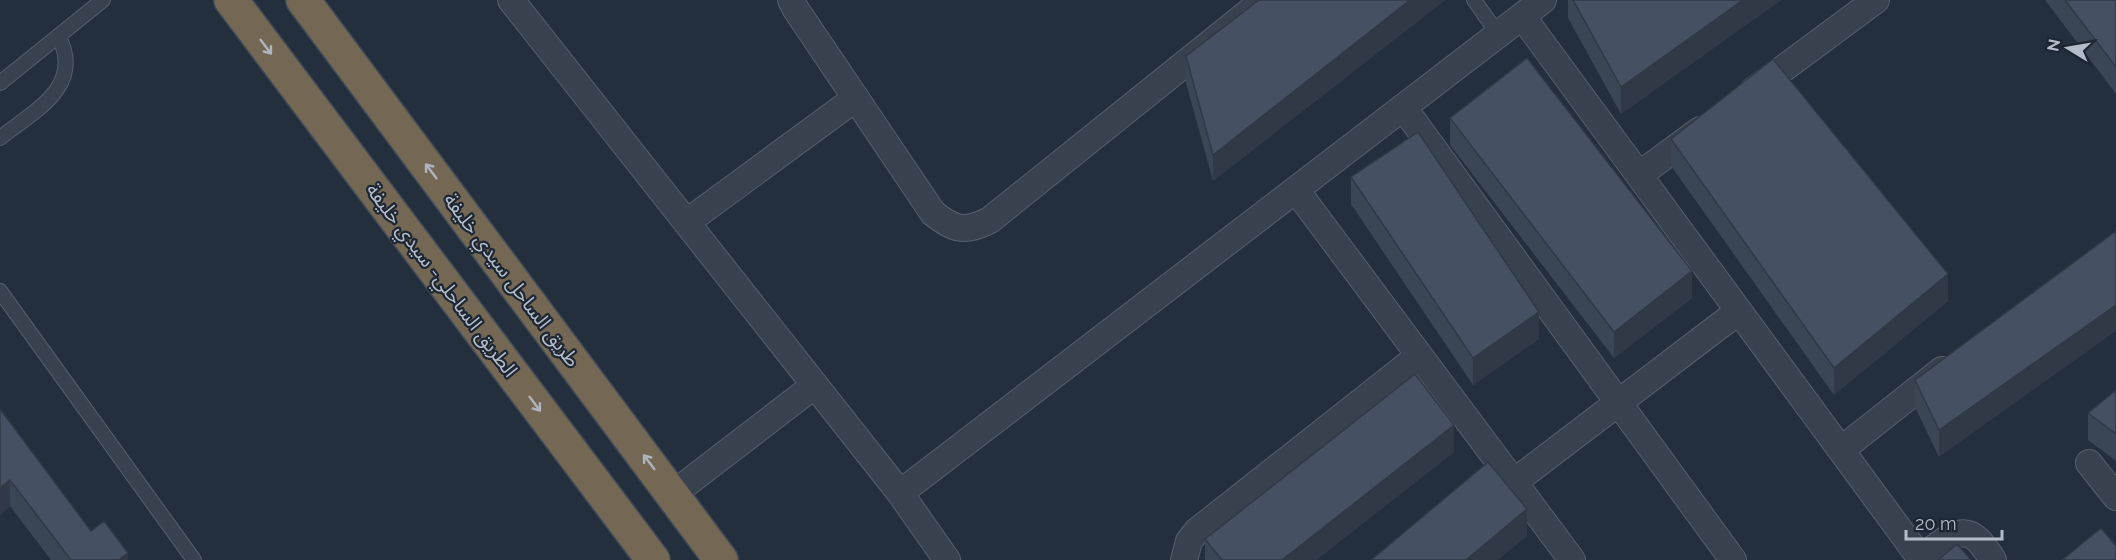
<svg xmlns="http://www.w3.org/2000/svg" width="2116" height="560" font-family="Raleway,'Noto Sans Arabic',sans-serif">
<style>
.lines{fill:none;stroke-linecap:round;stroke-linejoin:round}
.lane-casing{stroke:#565f6c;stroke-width:16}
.street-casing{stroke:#565f6c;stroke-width:28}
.highway-casing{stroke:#434c59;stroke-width:36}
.lane{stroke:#38414e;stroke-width:14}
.street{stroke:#38414e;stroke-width:26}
.highway{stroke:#746855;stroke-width:33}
.wall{fill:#3b4654}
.shaded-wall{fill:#303945}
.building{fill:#455162;stroke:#303945;stroke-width:1.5}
.oneway{stroke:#aeb4bd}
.labels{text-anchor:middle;stroke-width:4.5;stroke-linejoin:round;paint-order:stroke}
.street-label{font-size:20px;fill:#b4bcc9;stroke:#1d2633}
</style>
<rect width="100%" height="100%" fill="#242f3e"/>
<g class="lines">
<g class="lane-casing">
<path id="lane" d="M 1474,0 L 1498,34
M 0,83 L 103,0
M 0,138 C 34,111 84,87 59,37
M 0,291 L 194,560"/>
</g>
<g class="street-casing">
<path id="street" d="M 511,0 L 900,493 L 947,560
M 791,0 L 795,8 L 933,213 C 954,230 965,233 990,220 L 1264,0
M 1522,16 L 1921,559
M 1753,91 L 1876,0
M 1403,107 L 1733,560
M 1639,175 L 1700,130
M 1296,190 L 1572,560
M 687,222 L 856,98
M 1841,450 L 1942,370
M 2089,463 L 2116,497
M 1514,482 L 1739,311
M 900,493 L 1543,0
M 673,494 L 815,385
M 1184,560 L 1189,541 L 1197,531 L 1419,356
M 1920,560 C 1935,548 1959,521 1978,540 C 1984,546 1989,554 1993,560"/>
</g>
<g class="highway-casing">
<path id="highway" d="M 231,0 L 653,560
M 303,0 L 721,560"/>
</g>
<use href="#lane" class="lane"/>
<use href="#street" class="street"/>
<use href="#highway" class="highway"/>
</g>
<path class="wall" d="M 1259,0 L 1445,0 L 1213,181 L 1186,83 L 1186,56 Z
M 1568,0 L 1781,0 L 1621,114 L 1568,18 Z
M 2045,0 L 2116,0 L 2116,94 Z
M 1450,118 L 1692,298 L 1614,358 L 1450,145 Z
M 1671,139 L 1948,301 L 1834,395 L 1671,166 Z
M 1351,177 L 1539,339 L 1473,385 L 1351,204 Z
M 2116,231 L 1939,457 L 1915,407 L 1915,380 Z
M 2116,390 L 2116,461 L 2088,440 L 2088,413 Z
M 0,409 L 91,531 L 128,560 L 51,560 L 10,506 L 0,515 Z
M 1454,452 L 1316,560 L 1205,560 L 1205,539 Z"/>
<path class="shaded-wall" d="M 1410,0 L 1445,0 L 1213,181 L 1213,155 Z
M 1743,0 L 1781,0 L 1621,114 L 1621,87 Z
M 1692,271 L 1692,298 L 1614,358 L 1614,332 Z
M 1948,274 L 1948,301 L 1834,395 L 1834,368 Z
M 2116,305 L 2116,331 L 1939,457 L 1939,430 Z
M 1539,312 L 1539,339 L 1473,385 L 1473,358 Z
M 1454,425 L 1454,452 L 1316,560 L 1282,560 Z
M 10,480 L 10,506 L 0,515 L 0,488 Z
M 1527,509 L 1527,536 L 1498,560 L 1466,560 Z
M 128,553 L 128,560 L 119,560 Z"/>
<path class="building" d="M 1259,0 L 1410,0 L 1213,155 L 1186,56 Z
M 1573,0 L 1743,0 L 1621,87 Z
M 2065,0 L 2116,0 L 2116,67 Z
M 1527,58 L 1692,271 L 1614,332 L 1450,118 Z
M 1773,59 L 1948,274 L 1834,368 L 1671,139 Z
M 1418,132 L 1539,312 L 1473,358 L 1351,177 Z
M 2116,231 L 2116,305 L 1939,430 L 1915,380 Z
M 1415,374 L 1454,425 L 1282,560 L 1222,560 L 1205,539 Z
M 2116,390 L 2116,434 L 2088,413 Z
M 0,409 L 91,531 L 104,521 L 128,553 L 119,560 L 71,560 L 10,480 L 0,488 Z
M 1488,462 L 1527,509 L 1466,560 L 1371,560 Z
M 2101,528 L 2116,546 L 2116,560 L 2062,560 Z
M 1957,544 L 1971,560 L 1938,560 Z"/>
<defs><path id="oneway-shaft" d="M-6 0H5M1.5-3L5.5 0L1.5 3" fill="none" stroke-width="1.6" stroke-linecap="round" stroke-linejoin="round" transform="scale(1.5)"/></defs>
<g class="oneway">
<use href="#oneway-shaft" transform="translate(266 47) rotate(53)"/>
<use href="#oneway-shaft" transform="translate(431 171) rotate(-127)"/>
<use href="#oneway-shaft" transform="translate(535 404) rotate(53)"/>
<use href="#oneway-shaft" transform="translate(649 462) rotate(-127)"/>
</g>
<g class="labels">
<g class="street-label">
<text transform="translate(442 280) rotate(53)" y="7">الطريق الساحلي- سيدي خليفة</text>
<text transform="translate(512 280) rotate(53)" y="7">طريق الساحل سيدي خليفة</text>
</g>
</g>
<g transform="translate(2068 48) rotate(281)" stroke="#1d2633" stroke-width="4.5" paint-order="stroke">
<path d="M0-4.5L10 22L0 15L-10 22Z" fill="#b4bcc9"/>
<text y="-9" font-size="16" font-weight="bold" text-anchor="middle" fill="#b4bcc9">N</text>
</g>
<path d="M1906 530v9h96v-9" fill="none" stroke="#b4bcc9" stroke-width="3"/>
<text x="1915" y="530" font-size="18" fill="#b4bcc9" stroke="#1d2633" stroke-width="4.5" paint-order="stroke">20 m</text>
</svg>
